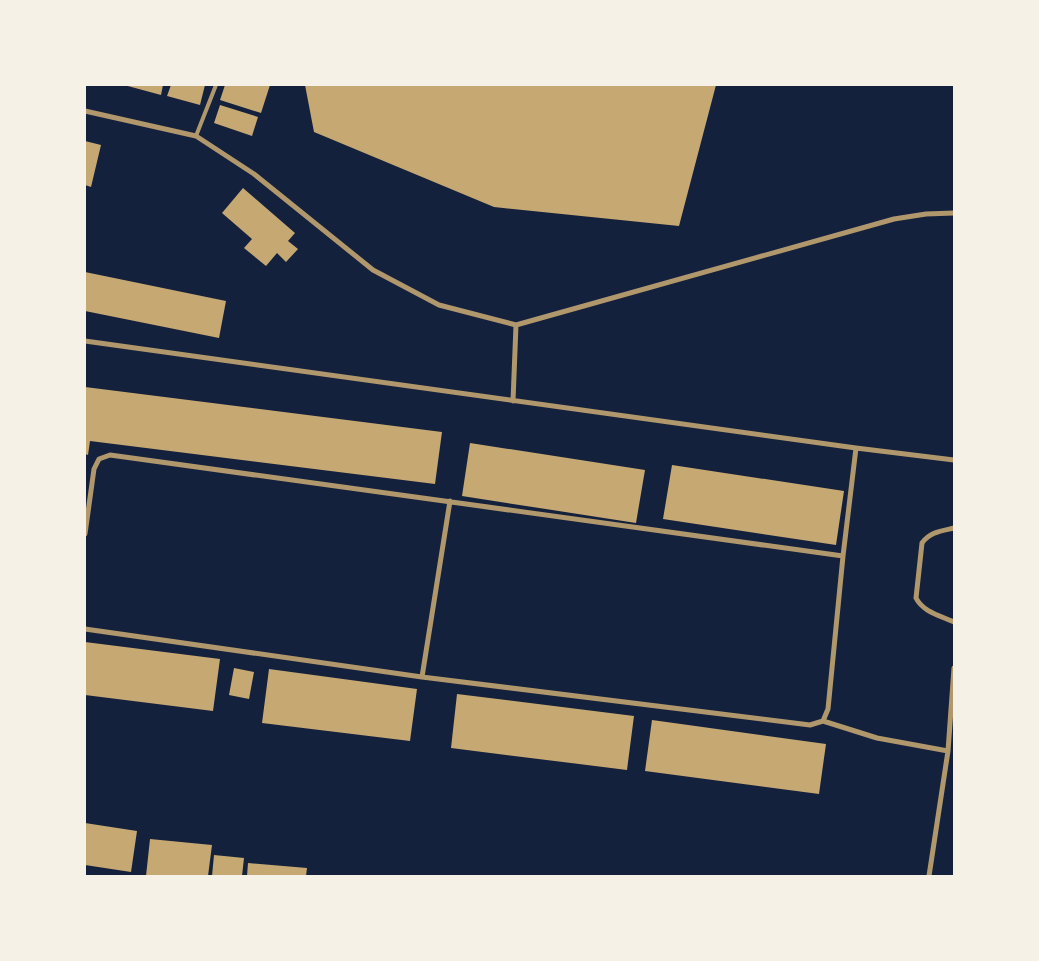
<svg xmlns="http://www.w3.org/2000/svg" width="1039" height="961" font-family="Merriweather,serif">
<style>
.building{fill:#c6a872}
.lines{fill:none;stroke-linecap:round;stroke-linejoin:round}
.service{stroke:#b1986c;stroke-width:4}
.minor{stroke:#b1986c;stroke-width:5}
</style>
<rect width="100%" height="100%" fill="#14213d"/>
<path class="building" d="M 124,85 L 163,85 L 161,95 Z
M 171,85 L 205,85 L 200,105 L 167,96 Z
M 225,85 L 270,85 L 261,113 L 220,100 Z
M 305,85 L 716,85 L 679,226 L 494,207 L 314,132 Z
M 220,105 L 258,117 L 252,136 L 214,123 Z
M 85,141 L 101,145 L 91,187 L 85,185 Z
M 243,188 L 295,233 L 288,241 L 298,249 L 286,262 L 277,253 L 266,266 L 244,248 L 252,239 L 222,213 Z
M 85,272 L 226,301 L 219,338 L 85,311 Z
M 85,387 L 442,432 L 435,484 L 90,441 L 88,455 L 85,454 Z
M 470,443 L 645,470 L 636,523 L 462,496 Z
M 672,465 L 844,491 L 836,545 L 663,519 Z
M 85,642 L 220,659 L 213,711 L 85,695 Z
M 234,668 L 254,672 L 249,699 L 229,695 Z
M 269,669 L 417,689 L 410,741 L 262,723 Z
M 457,694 L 634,716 L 627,770 L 451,748 Z
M 652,720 L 826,744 L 819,794 L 645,771 Z
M 85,823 L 137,831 L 131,872 L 85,865 Z
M 150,839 L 212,845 L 208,876 L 146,876 Z
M 214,855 L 244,858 L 242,876 L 212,876 Z
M 248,863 L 307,868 L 306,876 L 247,876 Z"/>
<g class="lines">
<path class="service" d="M 196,136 L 216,85"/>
<path class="minor" d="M 85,111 L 196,136 L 254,174 L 373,270 L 439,305 L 516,325 L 894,219 L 926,214 L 954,213
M 85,341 L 856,448 L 954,460
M 513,401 L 516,325
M 954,528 C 941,531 930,532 922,543 L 916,598 C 923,612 941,616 954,622
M 85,534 L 94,469 L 99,459 L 110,455 L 843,556
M 85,629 L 422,677 L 810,725 L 823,721 L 828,709 L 843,556 L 856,448
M 422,677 L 450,501
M 823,721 L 877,738 L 948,751
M 929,876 L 948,751 L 954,668"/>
</g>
<rect width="1039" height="961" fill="none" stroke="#f6f1e7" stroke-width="172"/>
</svg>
